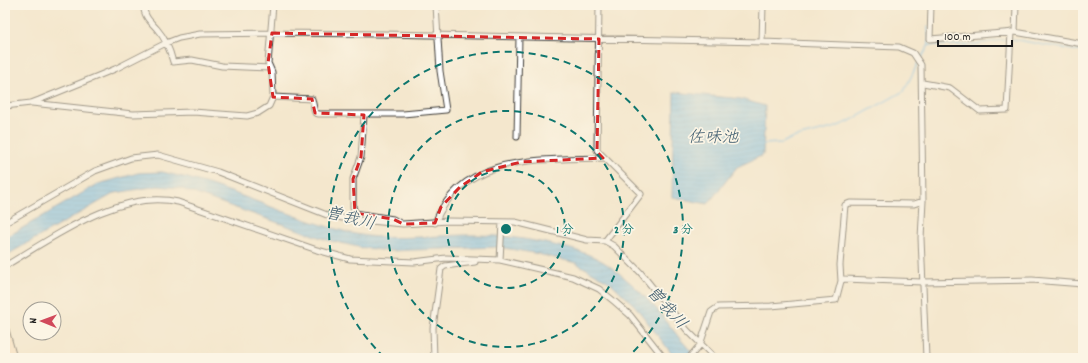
<svg xmlns="http://www.w3.org/2000/svg" width="1088" height="363" font-family="Dekko,'Klee One',sans-serif">
<style>
.water{fill:url(#water-rules);stroke:#466b82}
.lines{fill:none;stroke-linecap:round;stroke-linejoin:round}
.stream{stroke:#6fbae8;stroke-width:1.5}
.minor-casing{stroke:#3c3a37;stroke-width:7}
.secondary-casing{stroke:#3c3a37;stroke-width:9}
.minor{stroke:#fff;stroke-width:5}
.secondary{stroke:#fde5c5;stroke-width:7}
.marked{fill:none;stroke:#d62828;stroke-width:3;stroke-dasharray:8 5;stroke-linejoin:round}
.ring{fill:none;stroke:#0f766e;stroke-width:2;stroke-dasharray:7 5}
.labels{text-anchor:middle;stroke-width:3.5;stroke-linejoin:round;paint-order:stroke}
.water-label{font-size:17px;font-style:italic;fill:#3d5b6e;stroke:#fcf5e5}
.centre{fill:#0f766e;stroke:#fcf5e5;stroke-width:2}
.ring-label{font-size:12px;text-anchor:middle;font-weight:bold;fill:#0f766e;stroke:#fcf5e5;stroke-width:3.5;stroke-linejoin:round;paint-order:stroke}
</style>
<defs>
<pattern id="water-rules" width="6" height="5" patternUnits="userSpaceOnUse"><rect width="6" height="5" fill="#6fbae8"/><path d="M0 2.5h6" fill="none" stroke="#609fc6"/></pattern>
</defs>
<rect width="100%" height="100%" fill="#fcf5e5"/>
<filter id="ink" filterUnits="userSpaceOnUse"><feTurbulence type="fractalNoise" baseFrequency=".025" numOctaves="2"/><feDisplacementMap in="SourceGraphic" scale="8" xChannelSelector="R" yChannelSelector="G"/><feConvolveMatrix kernelMatrix="1 2 1 2 8 2 1 2 1" color-interpolation-filters="sRGB"/></filter>
<filter id="wash" filterUnits="userSpaceOnUse"><feTurbulence type="fractalNoise" baseFrequency=".012" numOctaves="4" result="noise"/><feDisplacementMap in="SourceGraphic" scale="16" xChannelSelector="R" yChannelSelector="G"/><feGaussianBlur stdDeviation="0.9" result="paint"/><feColorMatrix in="noise" values="0 0 0 0 0 0 0 0 0 0 0 0 0 0 0 0 0 1.4 0 .05"/><feComposite in="paint" operator="in"/></filter>
<g filter="url(#wash)">
<rect width="100%" height="100%" fill="#f4e7cd"/>
<path class="water" d="M 674,92 L 741,99 L 765,106 L 763,155 L 737,167 L 708,204 L 672,197 Z
M 162,172 C 229,185 289,219 355,234 C 395,242 439,234 479,235 C 505,236 529,239 554,245 C 572,249 593,254 608,265 C 627,278 646,297 661,314 C 673,330 684,345 698,358 L 675,358 L 635,306 L 611,283 L 576,263 L 534,253 L 497,247 L 389,251 L 363,248 L 327,240 L 179,188 L 158,186 L 115,193 L 5,256 L 5,238 L 98,184 L 138,173 Z"/>
<g class="lines">
<path class="stream" d="M 1083,5 L 1083,9
M 1012,39 L 1083,52
M 929,45 L 972,45 L 1008,39
M 920,60 L 929,45 L 928,26
M 761,144 L 782,143 L 792,138 L 833,128 L 848,122 L 904,91 L 918,63"/>
</g>
</g>
<g filter="url(#ink)">
<g class="lines">
<g class="minor-casing">
<path id="minor" d="M 143,5 C 145,18 149,20 157,29 C 165,38 170,50 173,62 L 192,60 L 222,66 L 270,68
M 599,5 L 597,150 L 641,194 L 605,241
M 763,5 L 762,42 L 899,47 L 913,53 L 921,65 L 923,201 L 921,238 L 926,358
M 931,5 L 930,39 L 1015,32 L 1083,44
M 1015,32 L 1016,5
M 923,83 L 950,88 L 980,111 L 1007,110 L 1011,32
M 273,97 L 312,99 L 315,113 L 319,114 L 403,114 L 446,110 L 440,71 L 436,5
M 32,103 L 133,114 L 193,112 L 247,116 L 258,113 L 269,106 L 273,97 L 272,72 L 268,63 L 273,5
M 5,106 L 31,103 L 39,100 L 115,69 L 166,43 L 179,38 L 200,34 L 272,33 L 383,34 L 762,42
M 364,115 L 361,157 L 353,179 L 353,207 L 355,213 L 393,219 L 400,223
M 517,137 L 519,37
M 5,223 L 95,171 L 131,158 L 158,155 L 218,172 L 327,215 L 348,219 L 403,224 L 448,221 L 515,222 L 587,240 L 605,241 L 614,246 L 640,272 L 687,330 L 715,358
M 435,223 C 462,153 541,160 603,158
M 500,260 L 502,222
M 5,266 C 54,237 119,189 178,202 L 317,250 L 350,259 L 414,262 L 446,258 L 500,260 L 573,277 L 599,289 L 615,302 L 630,315 L 664,358
M 1083,280 L 1083,319
M 841,281 L 844,279 L 922,282 L 1032,280 L 1083,284
M 434,358 L 433,328 L 441,269 L 445,266 L 475,262
M 689,358 L 700,345 L 711,312 L 718,307 L 771,306 L 836,300 L 841,281 L 840,265 L 845,205 L 850,203 L 914,204 L 923,201
M 1082,358 L 1083,325"/>
</g>
<g class="secondary-casing">
<path id="secondary" d="M 5,330 L 13,358"/>
</g>
<use href="#minor" class="minor"/>
<use href="#secondary" class="secondary"/>
</g>
</g>
<path d="M0 0H1088V363H0ZM 272,33 L 599,39 L 597,152 L 603,158 L 521,162 L 482,172 L 460,187 L 441,207 L 435,223 L 403,224 L 393,219 L 355,213 L 353,179 L 361,157 L 364,115 L 315,113 L 312,99 L 273,97 L 268,63 Z" fill="#f4e7cd" fill-opacity=".55" fill-rule="evenodd"/>
<path class="marked" d="M 272,33 L 599,39 L 597,152 L 603,158 L 521,162 L 482,172 L 460,187 L 441,207 L 435,223 L 403,224 L 393,219 L 355,213 L 353,179 L 361,157 L 364,115 L 315,113 L 312,99 L 273,97 L 268,63 Z"/>
<g class="ring">
<circle cx="506" cy="229" r="59"/>
<circle cx="506" cy="229" r="118"/>
<path d="M384 357A177 177 0 1 1 628 357"/>
</g>
<g class="labels">
<g class="water-label">
<text x="713" y="142">佐味池</text>
<text transform="translate(351 217) rotate(14)" y="6">曽我川</text>
<text transform="translate(668 307) rotate(48)" y="6">曽我川</text>
</g>
</g>
<circle cx="506" cy="229" r="6" class="centre"/>
<g class="ring-label">
<text x="565" y="233">1 分</text>
<text x="624" y="233">2 分</text>
<text x="683" y="233">3 分</text>
</g>
<rect width="1088" height="363" fill="none" stroke="#fcf5e5" stroke-width="20"/>
<g transform="translate(42 321) rotate(271)"><circle r="19" fill="#fcf5e5" stroke="#a29e95"/>
<path d="M0-3L7 15L0 10L-7 15Z" fill="#d1495b"/>
<text y="-6" font-size="11" font-weight="bold" text-anchor="middle" fill="#1c1c1c">N</text>
</g>
<path d="M938 40v6h74v-6" fill="none" stroke="#1c1c1c" stroke-width="2"/>
<text x="944" y="40" font-size="12" fill="#1c1c1c" stroke="#fcf5e5" stroke-width="3" paint-order="stroke">100 m</text>
</svg>
